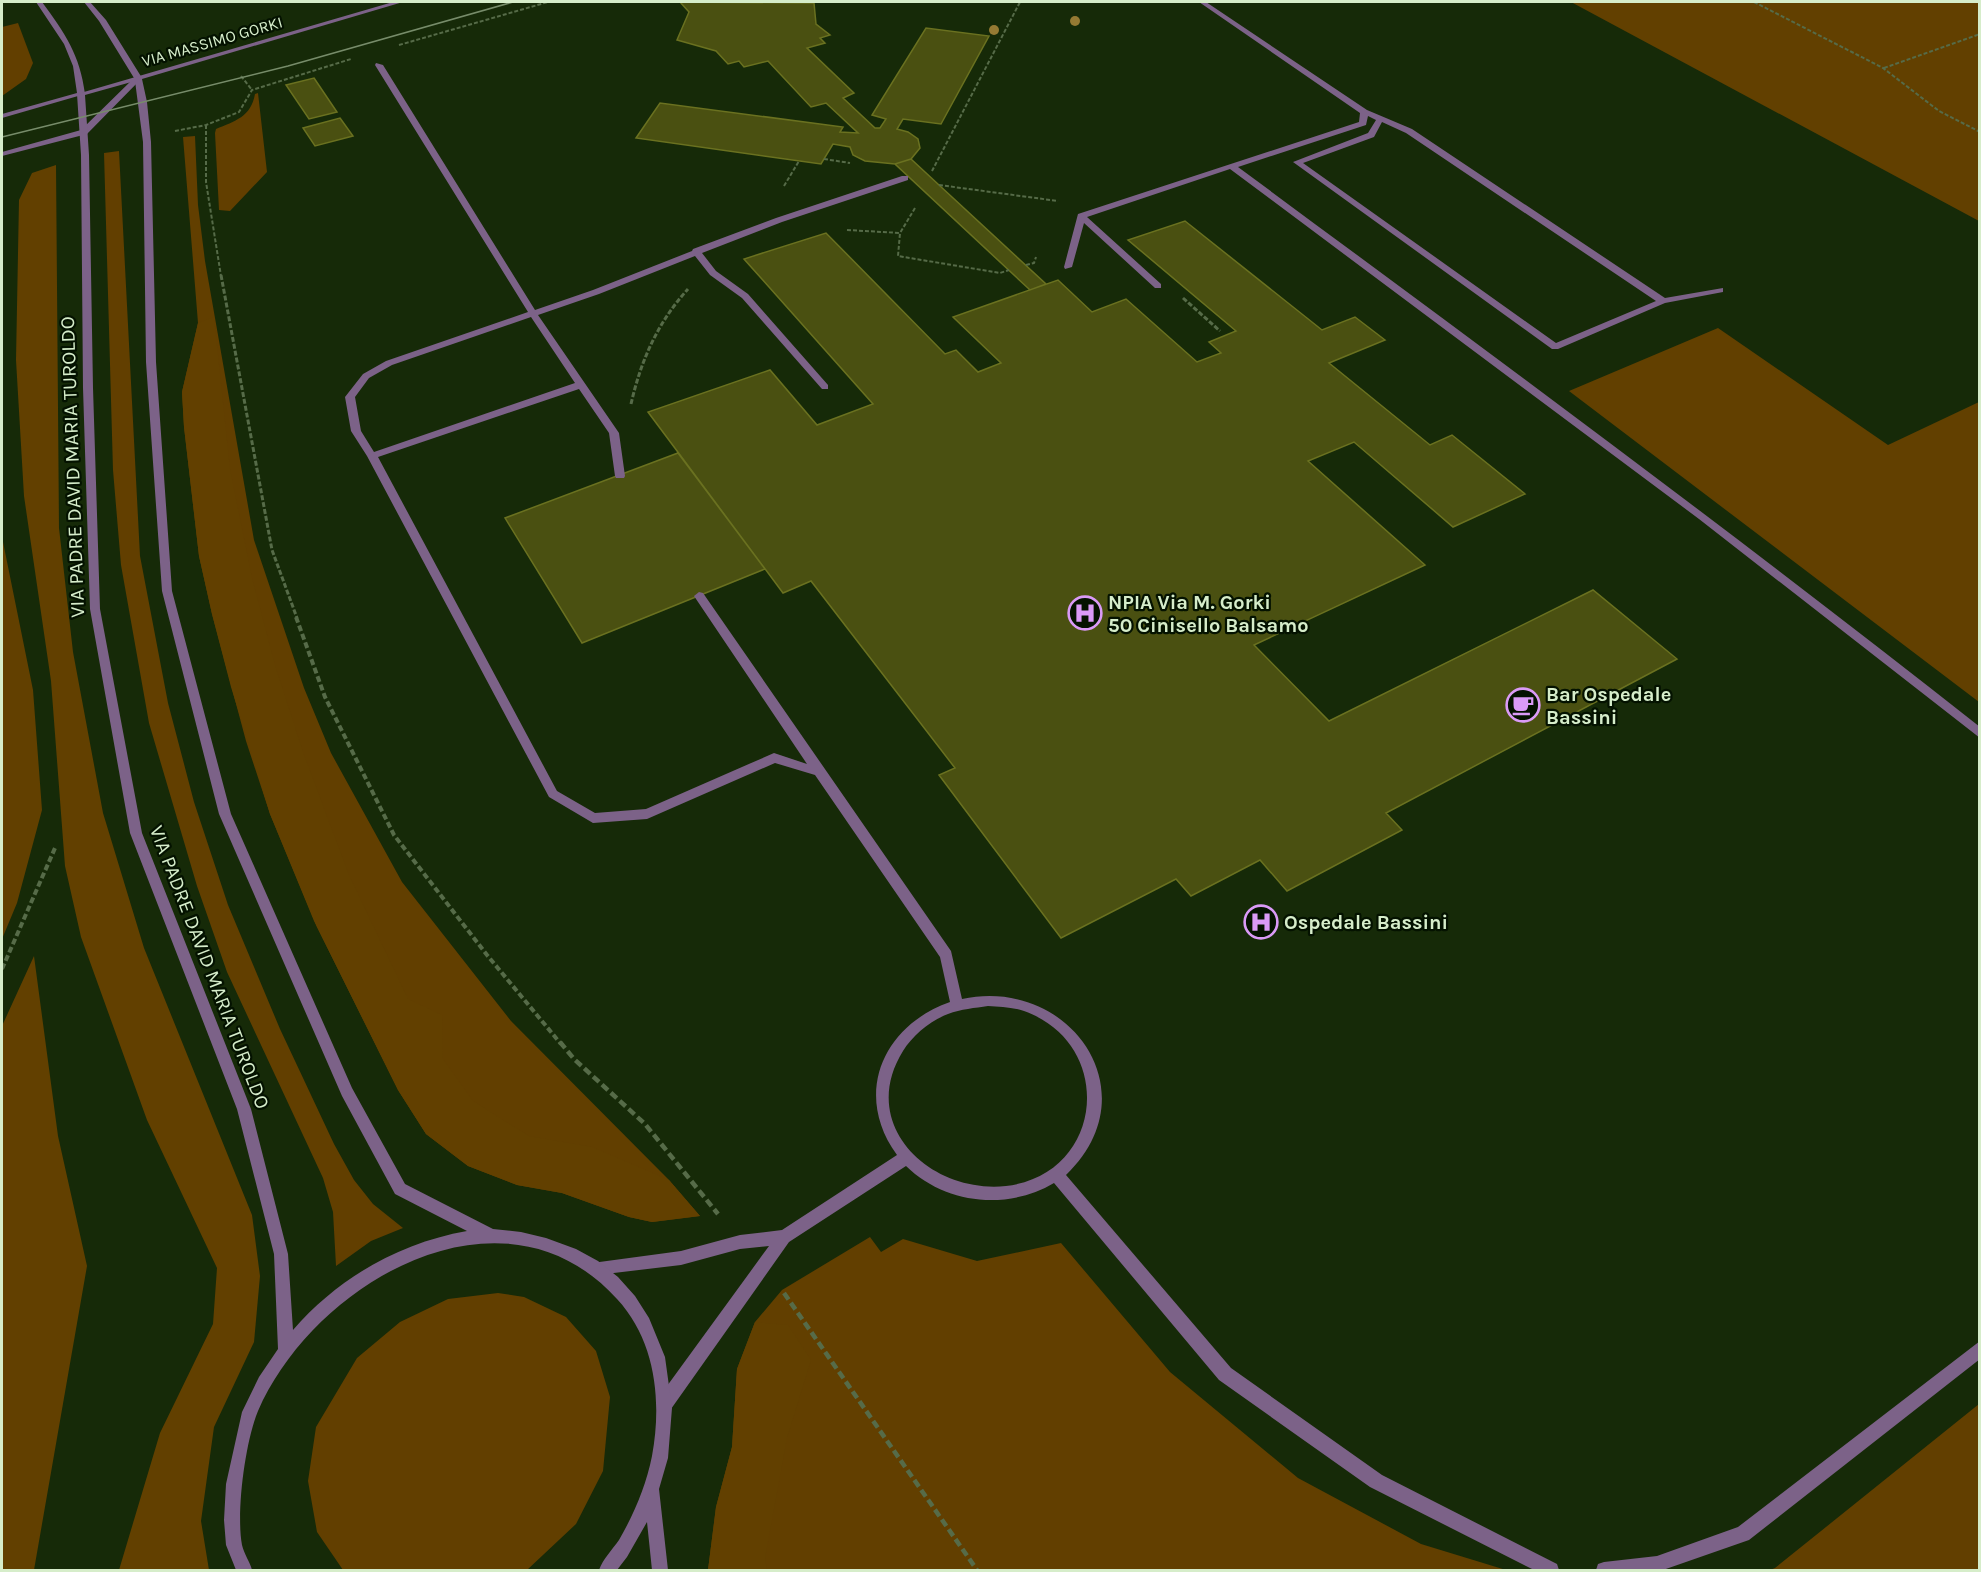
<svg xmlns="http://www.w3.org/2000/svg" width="1981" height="1572" font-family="Karla,sans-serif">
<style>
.green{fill:#623f00}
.forest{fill:#624000}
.building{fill:#4a5011;stroke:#6a7120;stroke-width:1.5}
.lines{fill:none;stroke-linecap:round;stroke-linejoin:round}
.path-far3{stroke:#566b48;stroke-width:2;stroke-dasharray:4 2;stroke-linecap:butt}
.path-far2{stroke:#566b48;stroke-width:3;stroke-dasharray:5 2;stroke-linecap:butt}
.path-far1{stroke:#566b48;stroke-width:4;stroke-dasharray:6 3;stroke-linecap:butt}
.path{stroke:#566b48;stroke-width:4.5;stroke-dasharray:8 4;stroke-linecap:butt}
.service{fill:#7c6288;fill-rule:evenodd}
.minor{fill:#7c6288;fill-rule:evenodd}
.tertiary{fill:#7c6288;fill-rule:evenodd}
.tram{stroke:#778c6a;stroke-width:1.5}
.tree{fill:#957a33}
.labels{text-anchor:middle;stroke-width:4.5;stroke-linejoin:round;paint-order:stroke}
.far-street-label{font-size:16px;fill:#d6edca;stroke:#041200}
.street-label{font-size:20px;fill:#d6edca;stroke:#041200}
.poi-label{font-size:20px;font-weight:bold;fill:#d6edca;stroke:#041200;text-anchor:start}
</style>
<rect width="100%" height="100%" fill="#162a08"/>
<path class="green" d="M 18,23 L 33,63 L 26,79 L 2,96 L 2,27 Z
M 258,93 L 267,172 L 230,211 L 219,210 L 215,133 L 216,129 C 235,121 251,117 255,94 Z
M 195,136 L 198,205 L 205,261 L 254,540 L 304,688 L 331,753 L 402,882 L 511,1021 L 669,1180 L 700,1216 L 652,1222 L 629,1217 L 562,1193 L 517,1185 L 468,1166 L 426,1134 L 398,1090 L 317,927 L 270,814 L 246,741 L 212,614 L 199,556 L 184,427 L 182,392 L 198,323 L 183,137 Z
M 119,151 L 140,556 L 168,703 L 194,802 L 228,905 L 280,1029 L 334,1144 L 354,1180 L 373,1204 L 403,1228 L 371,1241 L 336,1266 L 333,1212 L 323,1178 L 227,972 L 197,886 L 149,723 L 121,565 L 113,470 L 104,153 Z
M 870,1237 L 881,1252 L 903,1239 L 977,1261 L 1061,1243 L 1170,1372 L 1298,1478 L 1421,1544 L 1506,1570 L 708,1570 L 716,1507 L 732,1447 L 737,1369 L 755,1322 L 782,1290 Z
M 498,1293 L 524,1297 L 566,1317 L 596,1351 L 610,1397 L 603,1471 L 576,1524 L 527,1570 L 343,1570 L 317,1532 L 308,1481 L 316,1427 L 357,1358 L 400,1322 L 448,1299 Z
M 1979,1404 L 1979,1570 L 1770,1570 L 1775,1568 Z"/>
<path class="forest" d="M 1571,2 L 1979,2 L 1979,221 Z
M 56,165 L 59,528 L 73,652 L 103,813 L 144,948 L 252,1215 L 260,1276 L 254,1342 L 214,1427 L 201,1521 L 209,1570 L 119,1570 L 160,1433 L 213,1324 L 217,1268 L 147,1120 L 81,937 L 65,866 L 51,681 L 24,496 L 16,360 L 19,200 L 32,173 Z
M 214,317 L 230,469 L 252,578 L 275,665 L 303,752 L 349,875 L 408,999 L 442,1015 L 443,1059 L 473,1101 L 529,1136 L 592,1147 L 669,1180 L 700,1216 L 652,1222 L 629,1217 L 562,1193 L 517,1185 L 468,1166 L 426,1134 L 398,1090 L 314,921 L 270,814 L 231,687 L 212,614 L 199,556 L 184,427 L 182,392 L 198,323 Z
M 1718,328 L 1888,445 L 1979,402 L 1979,702 L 1569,391 Z
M 2,537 L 33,690 L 42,810 L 17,903 L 2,939 Z
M 34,956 L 58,1136 L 87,1266 L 34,1570 L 2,1570 L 2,1026 Z
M 755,1322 L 788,1325 L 811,1360 L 787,1438 L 765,1558 L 767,1570 L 708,1570 L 716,1507 L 732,1447 L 737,1369 Z"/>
<path class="building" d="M 680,2 L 814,3 L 816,24 L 830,35 L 820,38 L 825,43 L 807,48 L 854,93 L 843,98 L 875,128 L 880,128 L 886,119 L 872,115 L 926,28 L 989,36 L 941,124 L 903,119 L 897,129 L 908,132 L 918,139 L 920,148 L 911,159 L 895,164 L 865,161 L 853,155 L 850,147 L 833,144 L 821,164 L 636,138 L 660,103 L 843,127 L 840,132 L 858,133 L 826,103 L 811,107 L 768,61 L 744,67 L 739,61 L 728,64 L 716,51 L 677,40 L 689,12 Z
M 314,78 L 337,112 L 309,119 L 286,85 Z
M 340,118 L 353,136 L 315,146 L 303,128 Z
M 911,159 L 939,185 L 1046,284 L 1030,290 L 895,164 Z
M 1185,221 L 1322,330 L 1355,317 L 1385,340 L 1329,363 L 1430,445 L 1452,435 L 1525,494 L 1453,527 L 1354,442 L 1308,461 L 1425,565 L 1254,645 L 1329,721 L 1593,590 L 1677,659 L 1386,813 L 1402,830 L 1287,891 L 1260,860 L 1191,896 L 1176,879 L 1061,938 L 939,775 L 955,768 L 811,581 L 783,593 L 648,412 L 770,370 L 817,425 L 873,404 L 744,259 L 826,233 L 945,354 L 956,350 L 978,372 L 1001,363 L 953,317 L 1058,280 L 1092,312 L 1126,299 L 1197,362 L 1221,353 L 1209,342 L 1236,331 L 1128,240 Z
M 678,453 L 765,569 L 582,643 L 505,518 Z"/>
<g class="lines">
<path class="path-far3" d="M 1754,2 L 1883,68 L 1939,111 L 1980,132
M 399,45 L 548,2
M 1884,68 L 1980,34
M 241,76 L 252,90
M 206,125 L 206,182 L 221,276
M 175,131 L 206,125 L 239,112 L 252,90 L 351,59
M 824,159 L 850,163
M 932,171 L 1020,2
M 939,185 L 1058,201
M 784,186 L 799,161
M 915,208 L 900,233 L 898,256 L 1000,273 L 1009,270
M 847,230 L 900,233
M 1026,265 L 1034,263 L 1036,257"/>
<path class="path-far2" d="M 221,275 L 272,550 L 297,618
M 1183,298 L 1220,331
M 631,404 C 641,360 658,322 688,289"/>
<path class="path-far1" d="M 296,617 L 325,697 L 394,835 L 487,955 L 561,1044
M 2,969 L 55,848"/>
<path class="path" d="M 560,1042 L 574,1059 L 645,1124 L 718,1214
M 784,1293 L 977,1570"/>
<path class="service" d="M 1199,2 L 1206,2 L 1367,110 L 1412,129 L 1665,298 L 1723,288 L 1723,292 L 1665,303 L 1558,349 L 1552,349 L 1293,162 L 1368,133 L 1376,120 L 1368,116 L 1366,125 L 1238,167 C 1487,351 1737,535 1980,727 L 1980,738 L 1699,519 L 1230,169 L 1087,217 L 1161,284 L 1161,288 L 1155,288 L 1084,223 L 1072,267 L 1065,269 L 1064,267 L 1078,214 L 1359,122 L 1360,113 ZM 1382,122 L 1406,133 L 1656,301 L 1556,343 L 1303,163 L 1374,137 Z
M 376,63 L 383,65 L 535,310 L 593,290 L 692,251 L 693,249 L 776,218 L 902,176 L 908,176 L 908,180 L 782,222 L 702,253 L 716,271 L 748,294 L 828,385 L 828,389 L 822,389 L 742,298 L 710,275 L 695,256 L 599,294 L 538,315 L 619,433 L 625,476 L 624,478 L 616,478 L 615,476 L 609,433 L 579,389 L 378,457 L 557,791 L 595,813 L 646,809 L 774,753 L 807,764 L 694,596 L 699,592 L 703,593 L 951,951 L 962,999 C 1070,976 1152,1093 1066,1175 L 1231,1368 L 1382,1475 L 1557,1564 L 1559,1570 L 1534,1570 L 1370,1487 L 1219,1380 L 1054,1183 C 1007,1211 945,1204 906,1166 L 789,1242 L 671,1409 L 665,1411 L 659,1409 L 657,1403 L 659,1397 L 769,1246 L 740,1249 L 681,1265 L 597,1275 L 592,1273 L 589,1268 L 592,1263 L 681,1251 L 740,1235 L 782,1230 L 897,1155 C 853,1095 882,1026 950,1002 L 940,957 L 815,775 L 775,763 L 647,819 L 593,823 L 549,797 L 367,456 L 351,431 L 345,397 L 363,374 L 386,361 L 528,312 L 375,65 ZM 531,317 L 575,383 L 374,452 L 361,431 L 355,397 L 369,378 L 392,365 ZM 988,1006 C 1000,1007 1012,1007 1024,1011 C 1116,1044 1105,1174 1006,1186 C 930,1194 857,1125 903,1051 C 913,1035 930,1021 948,1014 C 961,1009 975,1008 988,1006 Z
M 1980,1341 L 1980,1359 L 1749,1540 L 1663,1570 L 1596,1570 L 1598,1564 L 1604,1562 L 1657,1556 L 1738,1527 Z"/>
<path class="minor" d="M 36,2 L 42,2 C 65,33 80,55 85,94 L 2,118 L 2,114 L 77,93 L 73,66 L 64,44 Z
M 84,2 L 90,2 L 106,20 L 142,78 L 87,134 L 2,156 L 2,152 L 81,130 L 134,78 L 99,21 Z"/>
<path class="tertiary" d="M 393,2 L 403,2 L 142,79 L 147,102 L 151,142 L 156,362 L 172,591 L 231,814 L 352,1088 L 405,1184 L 493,1229 L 521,1232 L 546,1238 L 576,1249 L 598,1261 L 618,1277 L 635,1296 L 649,1318 L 665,1357 L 672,1408 L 668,1458 L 659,1489 L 668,1570 L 652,1570 L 647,1522 L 627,1557 L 617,1570 L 599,1570 C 603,1559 612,1550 619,1540 C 634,1514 646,1486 652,1456 C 662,1402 656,1341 617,1299 C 503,1173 314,1282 258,1411 C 245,1442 236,1513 242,1545 C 244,1554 250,1562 252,1570 L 236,1570 L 226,1545 L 224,1520 L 226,1484 L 242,1412 L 259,1377 L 278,1349 L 274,1254 L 237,1109 L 130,833 L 90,609 L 83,388 L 81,155 L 77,94 ZM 135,81 L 143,142 L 146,362 L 162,591 L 219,814 L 342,1096 L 395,1194 L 467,1231 C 399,1243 338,1278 293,1330 L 288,1254 L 251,1109 L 142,833 L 100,609 L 93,388 L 89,155 L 85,95 Z"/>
<path class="tram" d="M 2,137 L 288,66 L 513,2"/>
</g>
<g class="tree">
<circle cx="1075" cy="21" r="5"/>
<circle cx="994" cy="30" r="5"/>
</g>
<defs>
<g id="hospital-ring" transform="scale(1.725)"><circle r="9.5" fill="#041200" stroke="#da9af7" stroke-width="1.5"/><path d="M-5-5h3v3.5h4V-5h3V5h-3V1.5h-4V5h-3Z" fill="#da9af7"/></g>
<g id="cafe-ring" transform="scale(1.725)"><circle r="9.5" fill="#041200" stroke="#da9af7" stroke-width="1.5"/><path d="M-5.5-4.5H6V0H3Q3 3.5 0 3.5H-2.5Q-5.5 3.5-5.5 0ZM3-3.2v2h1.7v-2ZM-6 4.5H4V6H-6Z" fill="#da9af7"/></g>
</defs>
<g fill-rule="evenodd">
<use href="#hospital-ring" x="1085" y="613"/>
<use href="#cafe-ring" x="1523" y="705"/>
<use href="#hospital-ring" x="1261" y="922"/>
</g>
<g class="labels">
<g class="far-street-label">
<text transform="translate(212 41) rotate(-16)" y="6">VIA MASSIMO GORKI</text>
</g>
<g class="street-label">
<text transform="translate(72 467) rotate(-92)" y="7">VIA PADRE DAVID MARIA TUROLDO</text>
<text transform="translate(210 967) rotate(69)" y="7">VIA PADRE DAVID MARIA TUROLDO</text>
</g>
<g class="poi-label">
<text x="1108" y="609">NPIA Via M. Gorki<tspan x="1108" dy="23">50 Cinisello Balsamo</tspan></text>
<text x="1546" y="701">Bar Ospedale<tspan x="1546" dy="23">Bassini</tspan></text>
<text x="1284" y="929">Ospedale Bassini</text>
</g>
</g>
<rect width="1981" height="1572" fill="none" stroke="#d6edca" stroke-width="6"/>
</svg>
